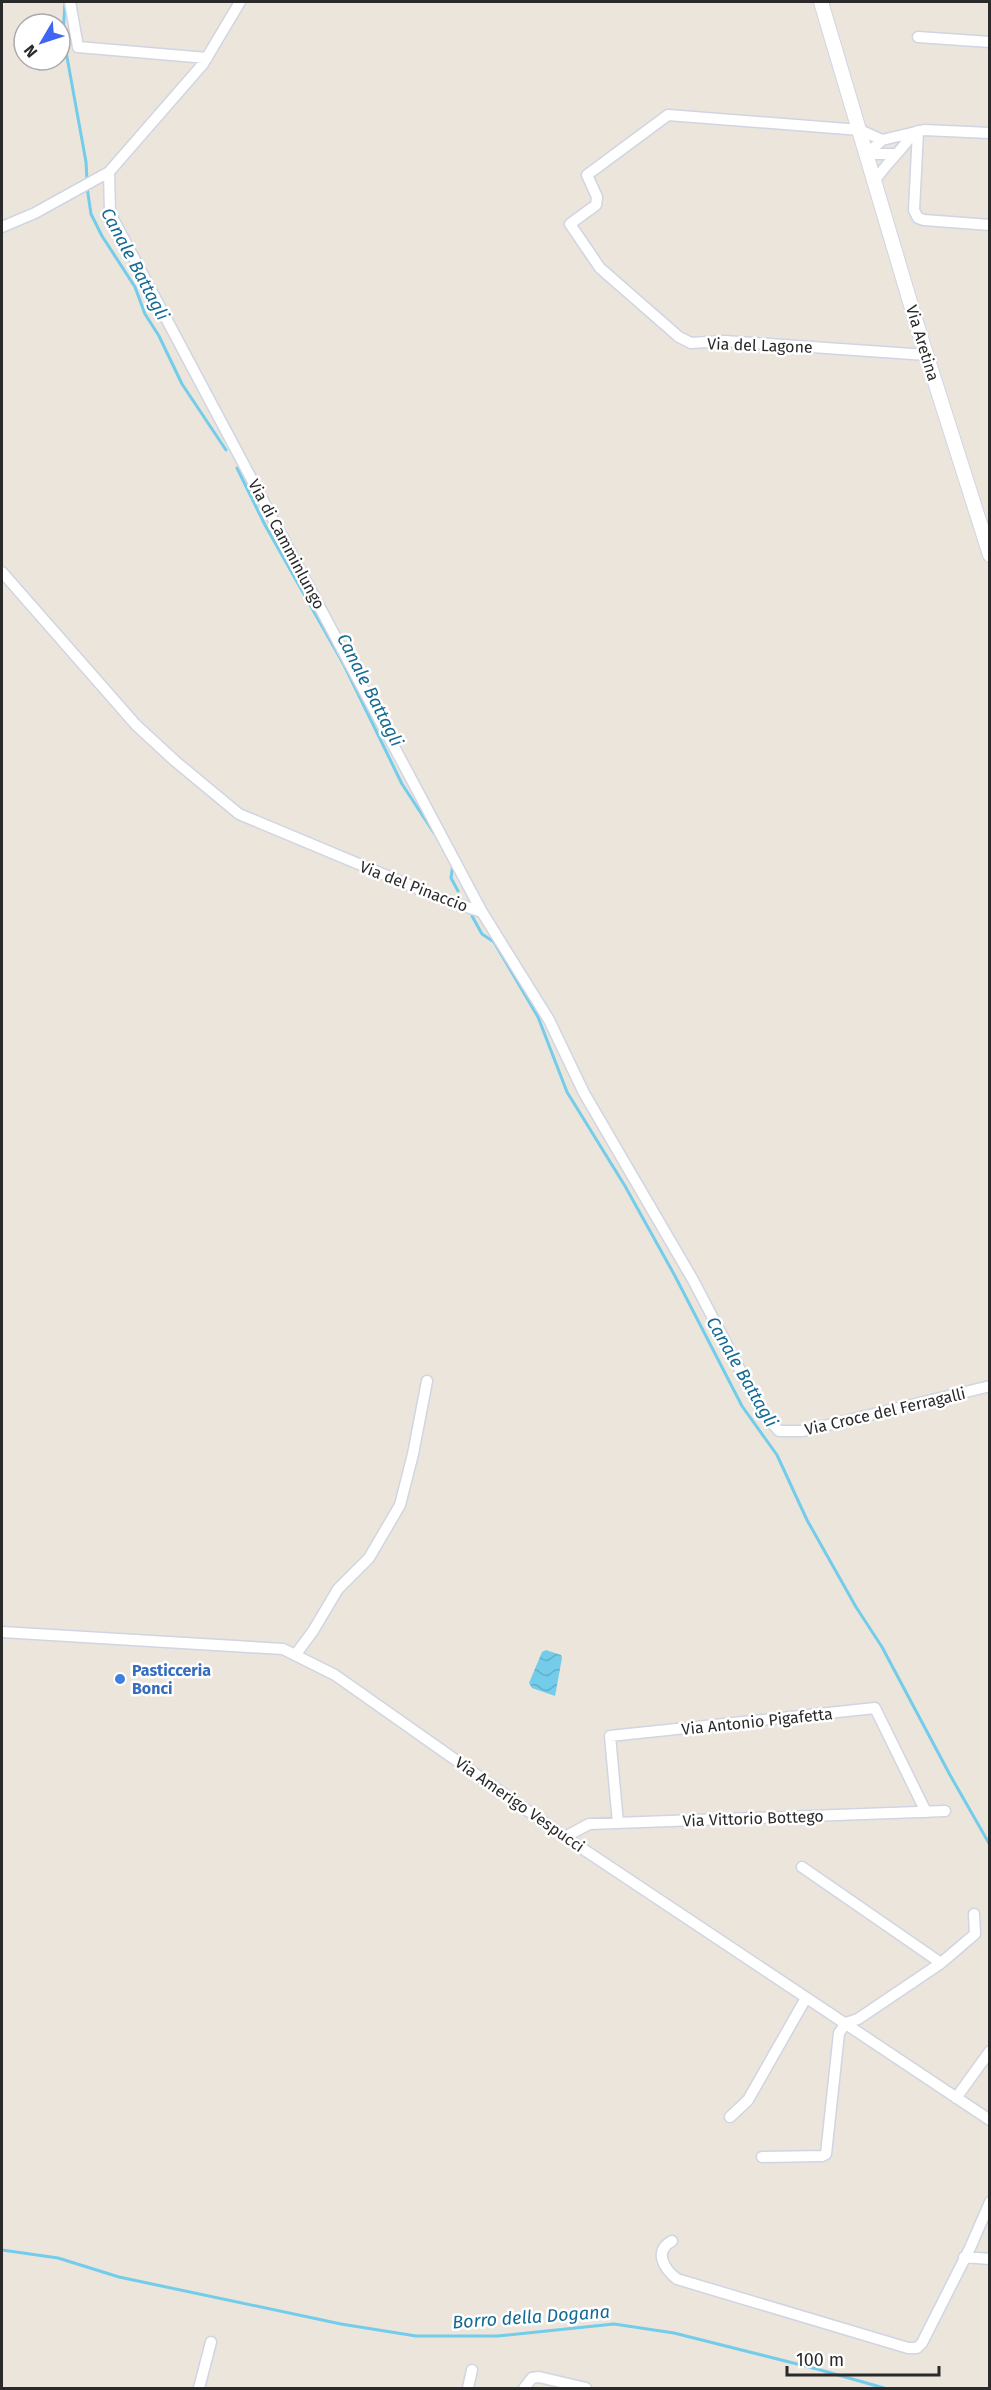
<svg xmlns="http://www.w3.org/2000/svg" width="991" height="2390" font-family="'Fira Sans',sans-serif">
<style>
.water{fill:url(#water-waves)}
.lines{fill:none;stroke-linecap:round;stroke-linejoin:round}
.stream{stroke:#72ccea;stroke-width:3}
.minor-casing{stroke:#d1d5e2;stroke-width:13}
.tertiary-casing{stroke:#d1d5e2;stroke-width:16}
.minor{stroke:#fff;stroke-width:10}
.tertiary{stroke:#fff;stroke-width:14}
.shop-dot{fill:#3f7fe0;stroke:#fff;stroke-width:2}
.labels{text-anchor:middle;stroke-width:5;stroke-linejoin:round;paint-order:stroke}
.street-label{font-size:16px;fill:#2a2a2a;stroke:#fff}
.shop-label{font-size:16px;font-weight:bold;fill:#366cbe;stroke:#fff;text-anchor:start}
.water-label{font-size:18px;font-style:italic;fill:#126a95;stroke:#fff}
</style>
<defs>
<pattern id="water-waves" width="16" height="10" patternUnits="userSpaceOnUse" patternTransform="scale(1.5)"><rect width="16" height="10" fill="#72ccea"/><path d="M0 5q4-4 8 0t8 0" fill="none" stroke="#63afc9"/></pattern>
</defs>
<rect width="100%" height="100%" fill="#ebe5dc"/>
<path class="water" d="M 546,1650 L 561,1655 L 562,1658 L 555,1696 L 532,1688 L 529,1683 L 542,1652 Z"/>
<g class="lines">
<path class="stream" d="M 65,2 L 63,35 L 86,162 L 87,180
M 87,187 L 91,214 L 102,236 L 135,287 L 145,314 L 159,336 L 182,384 L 226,450
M 237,468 L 265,525 L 344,665 L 402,784 L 434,833
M 453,864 L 451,878 L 458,891
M 472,916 L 482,934 L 494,942 L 538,1017 L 567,1092 L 625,1186 L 675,1276 L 742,1406 L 777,1455 L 807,1520 L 856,1607 L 882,1647 L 950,1775 L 990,1845
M 2,2250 L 58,2258 L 119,2277 L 341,2324 L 416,2336 L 498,2336 L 614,2324 L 674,2333 L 817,2369 L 884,2388"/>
<g class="minor-casing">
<path id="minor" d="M 70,2 L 78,47 L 207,58
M 918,37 L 990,42
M 918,131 L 914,210 L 918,218 L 924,220 L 990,225
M 882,140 L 860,130 L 668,115 L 587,175 L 597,197 L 596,205 L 570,224 L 600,268 L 679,337 L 691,343 L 725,341 L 926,355
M 867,154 L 882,140 L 924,130 L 990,133
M 867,154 L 895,154
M 109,172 L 110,213 L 482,912
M 874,182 C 885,164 902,151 913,133
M 2,227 L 35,213 L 109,172 L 203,64 L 240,2
M 2,572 L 136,725 L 175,761 L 239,814 L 440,898 L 482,912 L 549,1020 L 584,1093 L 693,1280 L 761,1410 L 779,1431 L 803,1431 L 990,1386
M 2,1632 L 283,1649 L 335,1675 L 565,1837 L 990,2120
M 296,1654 L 313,1631 L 338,1589 L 369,1558 L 400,1505 L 413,1454 L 427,1381
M 618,1823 L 610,1736 L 875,1708 L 926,1812
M 565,1837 L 589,1824 L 945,1811
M 802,1867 L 941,1963
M 846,2023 L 858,2019 L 941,1963 L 975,1934 L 974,1914
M 956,2098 L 990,2051
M 730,2117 L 748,2100 L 806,1998
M 762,2157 L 822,2156 L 826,2154 L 839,2033 L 846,2023
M 672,2241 C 653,2251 664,2269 677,2279 L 908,2348 L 917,2348 L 922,2343 L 970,2248 L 990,2202
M 964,2257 L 990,2259
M 199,2388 L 211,2342
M 468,2388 L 472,2370
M 524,2388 L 532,2378 L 539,2377 L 586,2388"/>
</g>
<g class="tertiary-casing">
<path id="tertiary" d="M 821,2 L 916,322 L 990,555"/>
</g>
<use href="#minor" class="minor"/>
<use href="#tertiary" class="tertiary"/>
</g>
<circle class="shop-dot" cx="120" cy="1679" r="6"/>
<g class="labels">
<g class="street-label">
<text transform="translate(923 343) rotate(73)" y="6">Via Aretina</text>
<text transform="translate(760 345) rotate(2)" y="6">Via del Lagone</text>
<text transform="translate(287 544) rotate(62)" y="6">Via di Camminlungo</text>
<text transform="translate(414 886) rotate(21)" y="6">Via del Pinaccio</text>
<text transform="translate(885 1411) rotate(-13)" y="6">Via Croce del Ferragalli</text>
<text transform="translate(757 1721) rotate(-6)" y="6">Via Antonio Pigafetta</text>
<text transform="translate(520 1804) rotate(35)" y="6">Via Amerigo Vespucci</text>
<text transform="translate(753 1818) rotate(-2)" y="6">Via Vittorio Bottego</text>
</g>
<g class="shop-label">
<text x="132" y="1676">Pasticceria<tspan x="132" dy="18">Bonci</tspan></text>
</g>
<g class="water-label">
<text transform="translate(135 264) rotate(62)" y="6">Canale Battagli</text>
<text transform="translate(370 690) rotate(63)" y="6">Canale Battagli</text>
<text transform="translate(742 1372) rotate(60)" y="6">Canale Battagli</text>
<text transform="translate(531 2317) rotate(-4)" y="6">Borro della Dogana</text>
</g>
</g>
<rect width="991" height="2390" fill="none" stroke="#2a2a2a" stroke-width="6"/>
<g transform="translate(42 42) rotate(231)"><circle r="28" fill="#ffffff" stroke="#aaaaaa" stroke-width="1.5"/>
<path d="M0-4.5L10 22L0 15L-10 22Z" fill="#4165f3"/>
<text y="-9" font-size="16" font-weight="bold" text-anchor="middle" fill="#2a2a2a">N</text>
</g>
<path d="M787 2366v9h152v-9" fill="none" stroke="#2a2a2a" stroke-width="3"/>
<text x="796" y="2366" font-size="18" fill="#2a2a2a" stroke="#ffffff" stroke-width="4.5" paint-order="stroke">100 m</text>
</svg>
